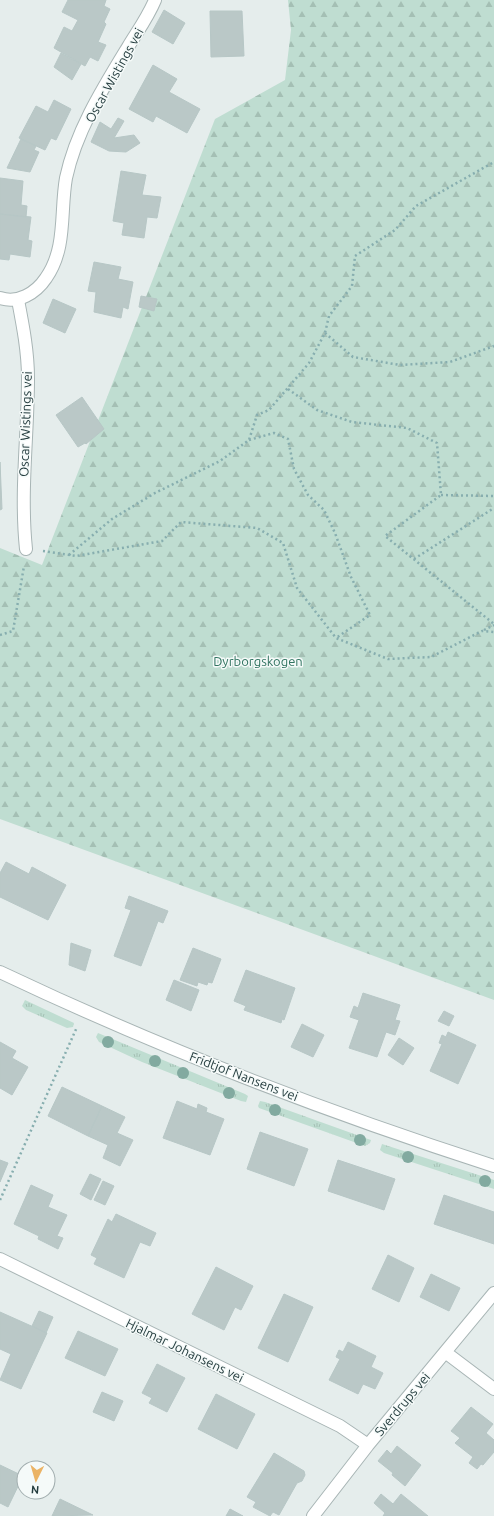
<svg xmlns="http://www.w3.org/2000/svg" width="494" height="1516" font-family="Ubuntu,sans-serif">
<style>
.grass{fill:url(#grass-tufts)}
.forest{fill:url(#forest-firs)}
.building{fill:#bac8c7;stroke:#b7c7c6}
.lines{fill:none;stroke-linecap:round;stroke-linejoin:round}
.street-casing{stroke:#a8b5b5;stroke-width:14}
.path{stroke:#87aeaf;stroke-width:2.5;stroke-dasharray:2 3;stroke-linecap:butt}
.street{stroke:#fff;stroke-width:12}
.tree{fill:#82aaa0}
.labels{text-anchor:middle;stroke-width:3;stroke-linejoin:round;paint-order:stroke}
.street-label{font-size:13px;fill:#253d3f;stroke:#f5faf9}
.park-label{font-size:13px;fill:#317461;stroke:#f5faf9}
</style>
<defs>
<pattern id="grass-tufts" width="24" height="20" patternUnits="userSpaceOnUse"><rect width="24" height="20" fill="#bfddd1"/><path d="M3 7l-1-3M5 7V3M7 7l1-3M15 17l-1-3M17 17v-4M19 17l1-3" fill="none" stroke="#a4bfb4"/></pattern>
<pattern id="forest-firs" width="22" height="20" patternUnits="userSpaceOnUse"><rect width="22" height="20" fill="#bfddd1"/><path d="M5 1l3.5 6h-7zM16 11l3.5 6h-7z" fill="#a4bfb4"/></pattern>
</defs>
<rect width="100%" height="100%" fill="#e5edec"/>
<path class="grass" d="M 25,1000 L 74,1023 L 73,1027 L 67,1028 L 26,1010 L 22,1006 Z
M 98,1033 L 245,1094 L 248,1096 L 246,1102 L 241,1101 L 142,1062 L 99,1042 L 96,1037 Z
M 260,1101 L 265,1102 L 368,1139 L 371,1140 L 370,1143 L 365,1146 L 259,1108 L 258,1106 Z
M 382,1144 L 494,1180 L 494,1189 L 384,1153 L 380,1150 Z"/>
<path class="forest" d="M 288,0 L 494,0 L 494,1000 L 0,819 L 0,548 L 42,565 L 215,119 L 285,80 L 291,30 Z"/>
<path class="building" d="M 68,0 L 106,0 L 104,6 L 110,9 L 104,22 L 106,24 L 98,42 L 106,45 L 98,61 L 90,57 L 85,66 L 54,48 L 64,27 L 72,31 L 78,20 L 62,12 Z
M 164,10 L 185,23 L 173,44 L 152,32 Z
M 210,11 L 242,11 L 244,56 L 211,57 Z
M 61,53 L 81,64 L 72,80 L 54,67 Z
M 153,65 L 177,79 L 169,92 L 200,109 L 187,133 L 156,116 L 153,122 L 129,109 Z
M 54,100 L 71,109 L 56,140 L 51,138 L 45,150 L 19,138 L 36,106 L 48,112 Z
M 118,118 L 124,121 L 114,138 L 134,135 L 140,143 L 126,152 L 109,151 L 91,142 L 100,122 L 111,129 Z
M 21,139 L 36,146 L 34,150 L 39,152 L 30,172 L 7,168 Z
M 121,171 L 146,175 L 142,195 L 161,197 L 157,218 L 147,217 L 144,238 L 122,235 L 124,223 L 113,221 Z
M 0,178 L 23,181 L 21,205 L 27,206 L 26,217 L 0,214 Z
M 0,214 L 31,217 L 28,240 L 32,241 L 30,257 L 10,254 L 9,260 L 0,259 Z
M 94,262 L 121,267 L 118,279 L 133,282 L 128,309 L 123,307 L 121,318 L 94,312 L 96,292 L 88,291 Z
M 141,296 L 157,299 L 154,311 L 139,307 Z
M 53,299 L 76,309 L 65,333 L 43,323 Z
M 82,397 L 104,429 L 86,444 L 85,443 L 78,447 L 56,415 Z
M 0,462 L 2,509 L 0,510 Z
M 6,862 L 29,874 L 32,867 L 66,885 L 48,920 L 0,897 L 0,873 Z
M 129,896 L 168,911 L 163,923 L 158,921 L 141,966 L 114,956 L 131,910 L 125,908 Z
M 71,943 L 91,950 L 85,971 L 69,965 Z
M 193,948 L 221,959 L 212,983 L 208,982 L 207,985 L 198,982 L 197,986 L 180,980 Z
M 246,970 L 295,988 L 284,1020 L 282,1019 L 281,1023 L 244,1010 L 246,1006 L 234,1001 Z
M 174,980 L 199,990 L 191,1011 L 166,1000 Z
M 363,993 L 400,1005 L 395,1020 L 400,1021 L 395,1035 L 386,1032 L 377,1057 L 349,1048 L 359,1020 L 350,1017 L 354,1006 L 358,1008 Z
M 444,1011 L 454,1016 L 449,1026 L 438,1021 Z
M 302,1024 L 324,1035 L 313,1057 L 291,1047 Z
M 448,1032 L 476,1045 L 458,1084 L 430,1071 L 442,1044 L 439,1043 L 442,1035 L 446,1037 Z
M 399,1038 L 414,1048 L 403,1065 L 388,1055 Z
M 0,1042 L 16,1051 L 12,1058 L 28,1067 L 12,1095 L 0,1088 Z
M 62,1087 L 102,1106 L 88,1136 L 48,1116 Z
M 177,1101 L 197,1109 L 198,1104 L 207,1108 L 206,1112 L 224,1119 L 210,1155 L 163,1138 Z
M 102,1106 L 125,1117 L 117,1133 L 133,1140 L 120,1166 L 103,1158 L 108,1145 L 88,1136 Z
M 260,1132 L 308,1149 L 294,1186 L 247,1169 Z
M 0,1160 L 8,1163 L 0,1182 Z
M 338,1160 L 395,1179 L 384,1210 L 328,1191 Z
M 90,1174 L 101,1179 L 91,1200 L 80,1194 Z
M 103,1181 L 114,1186 L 105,1205 L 94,1200 Z
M 31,1185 L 53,1195 L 48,1207 L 67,1215 L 57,1236 L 63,1238 L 58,1249 L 38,1239 L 39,1236 L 14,1224 Z
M 444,1195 L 494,1212 L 494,1244 L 434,1224 Z
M 116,1214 L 156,1233 L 150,1246 L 140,1242 L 124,1278 L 94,1264 L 97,1258 L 91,1255 L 108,1219 L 112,1222 Z
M 388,1255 L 414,1268 L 399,1302 L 372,1289 Z
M 216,1267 L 253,1286 L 241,1310 L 235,1307 L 224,1330 L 192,1314 Z
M 431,1274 L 460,1288 L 449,1311 L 420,1297 Z
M 284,1294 L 313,1307 L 288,1362 L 258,1348 Z
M 39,1311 L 53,1317 L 46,1333 L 32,1326 Z
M 0,1312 L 47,1333 L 21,1389 L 0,1380 L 11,1354 L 0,1349 Z
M 78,1331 L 118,1349 L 105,1376 L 65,1358 Z
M 348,1342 L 376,1356 L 371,1367 L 383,1373 L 375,1389 L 363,1384 L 358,1394 L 329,1380 L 340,1359 L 336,1357 L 339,1350 L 343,1352 Z
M 157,1364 L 185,1378 L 167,1412 L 149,1403 L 152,1398 L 142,1393 Z
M 102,1392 L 123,1401 L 114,1421 L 93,1412 Z
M 216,1394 L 255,1414 L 237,1449 L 198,1429 Z
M 471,1407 L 493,1424 L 486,1433 L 494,1440 L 494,1452 L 483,1465 L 481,1464 L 477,1469 L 469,1463 L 473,1457 L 455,1443 L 460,1438 L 451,1431 Z
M 397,1446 L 421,1465 L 405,1486 L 392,1475 L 393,1473 L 378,1461 L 387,1450 L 391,1454 Z
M 274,1453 L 304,1471 L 305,1475 L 302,1481 L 297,1483 L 279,1515 L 273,1512 L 270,1516 L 253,1507 L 256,1502 L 247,1497 Z
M 0,1465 L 23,1476 L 8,1507 L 0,1503 Z
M 381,1494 L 393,1504 L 401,1494 L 428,1516 L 383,1516 L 385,1513 L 374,1503 Z
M 60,1499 L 93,1515 L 52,1516 Z
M 230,1509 L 243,1516 L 226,1516 Z"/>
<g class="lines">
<g class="street-casing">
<path id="street" d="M 0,298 C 18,304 36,293 46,278 C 67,248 60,212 66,178 C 76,131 103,88 128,47 C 137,32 148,17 155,0
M 18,300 C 23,326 28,352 28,378 C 28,435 20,491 26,549
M 0,972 C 160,1048 326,1112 494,1166
M 0,1259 L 340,1426 L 368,1445
M 445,1352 L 494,1389
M 313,1516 L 368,1445 L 494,1293"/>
</g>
<path class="path" d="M 325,333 L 353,357 L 400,365 L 450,362 L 494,346
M 288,389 L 317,410 L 352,422 L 407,428 L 437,443 L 441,495 L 385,536 L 494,624
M 249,440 L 274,433 L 288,439 L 294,469 L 308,495 L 324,510 L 335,533 L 351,577 L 370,615 L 336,638
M 441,495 L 494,496
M 43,551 L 76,556 L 162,541 L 181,522 L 257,528 L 283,543 L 297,588 L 336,638 L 388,659 L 431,657 L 482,631 L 494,632
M 69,555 L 112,519 L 155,493 L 220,461 L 249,440 L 257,415 L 269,410 L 309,363 L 325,333 L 329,316 L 352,286 L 355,256 L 395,230 L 416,206 L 494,162
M 414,559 L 494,508
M 484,630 L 494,625
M 0,635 L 13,631 L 24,566
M 0,1200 L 77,1027"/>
<use href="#street" class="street"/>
</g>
<g class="tree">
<circle cx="108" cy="1042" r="6"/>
<circle cx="155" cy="1061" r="6"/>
<circle cx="183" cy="1073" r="6"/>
<circle cx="229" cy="1093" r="6"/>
<circle cx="275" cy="1110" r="6"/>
<circle cx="360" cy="1140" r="6"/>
<circle cx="408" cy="1157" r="6"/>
<circle cx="485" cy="1181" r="6"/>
</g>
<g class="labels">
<g class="street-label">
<text transform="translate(114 75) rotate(-61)" y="5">Oscar Wistings vei</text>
<text transform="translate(25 424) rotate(-88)" y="5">Oscar Wistings vei</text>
<text transform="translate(244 1076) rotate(21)" y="5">Fridtjof Nansens vei</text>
<text transform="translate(185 1350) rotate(26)" y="5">Hjalmar Johansens vei</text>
<text transform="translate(402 1404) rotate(-50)" y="5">Sverdrups vei</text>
</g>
<g class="park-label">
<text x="258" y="666">Dyrborgskogen</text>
</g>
</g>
<g transform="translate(36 1480) rotate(185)"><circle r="19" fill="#f5faf9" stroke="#a2aeaf"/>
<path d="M0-3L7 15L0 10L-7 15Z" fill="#ebb365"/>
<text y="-6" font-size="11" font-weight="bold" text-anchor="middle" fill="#253d3f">N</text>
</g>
</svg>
